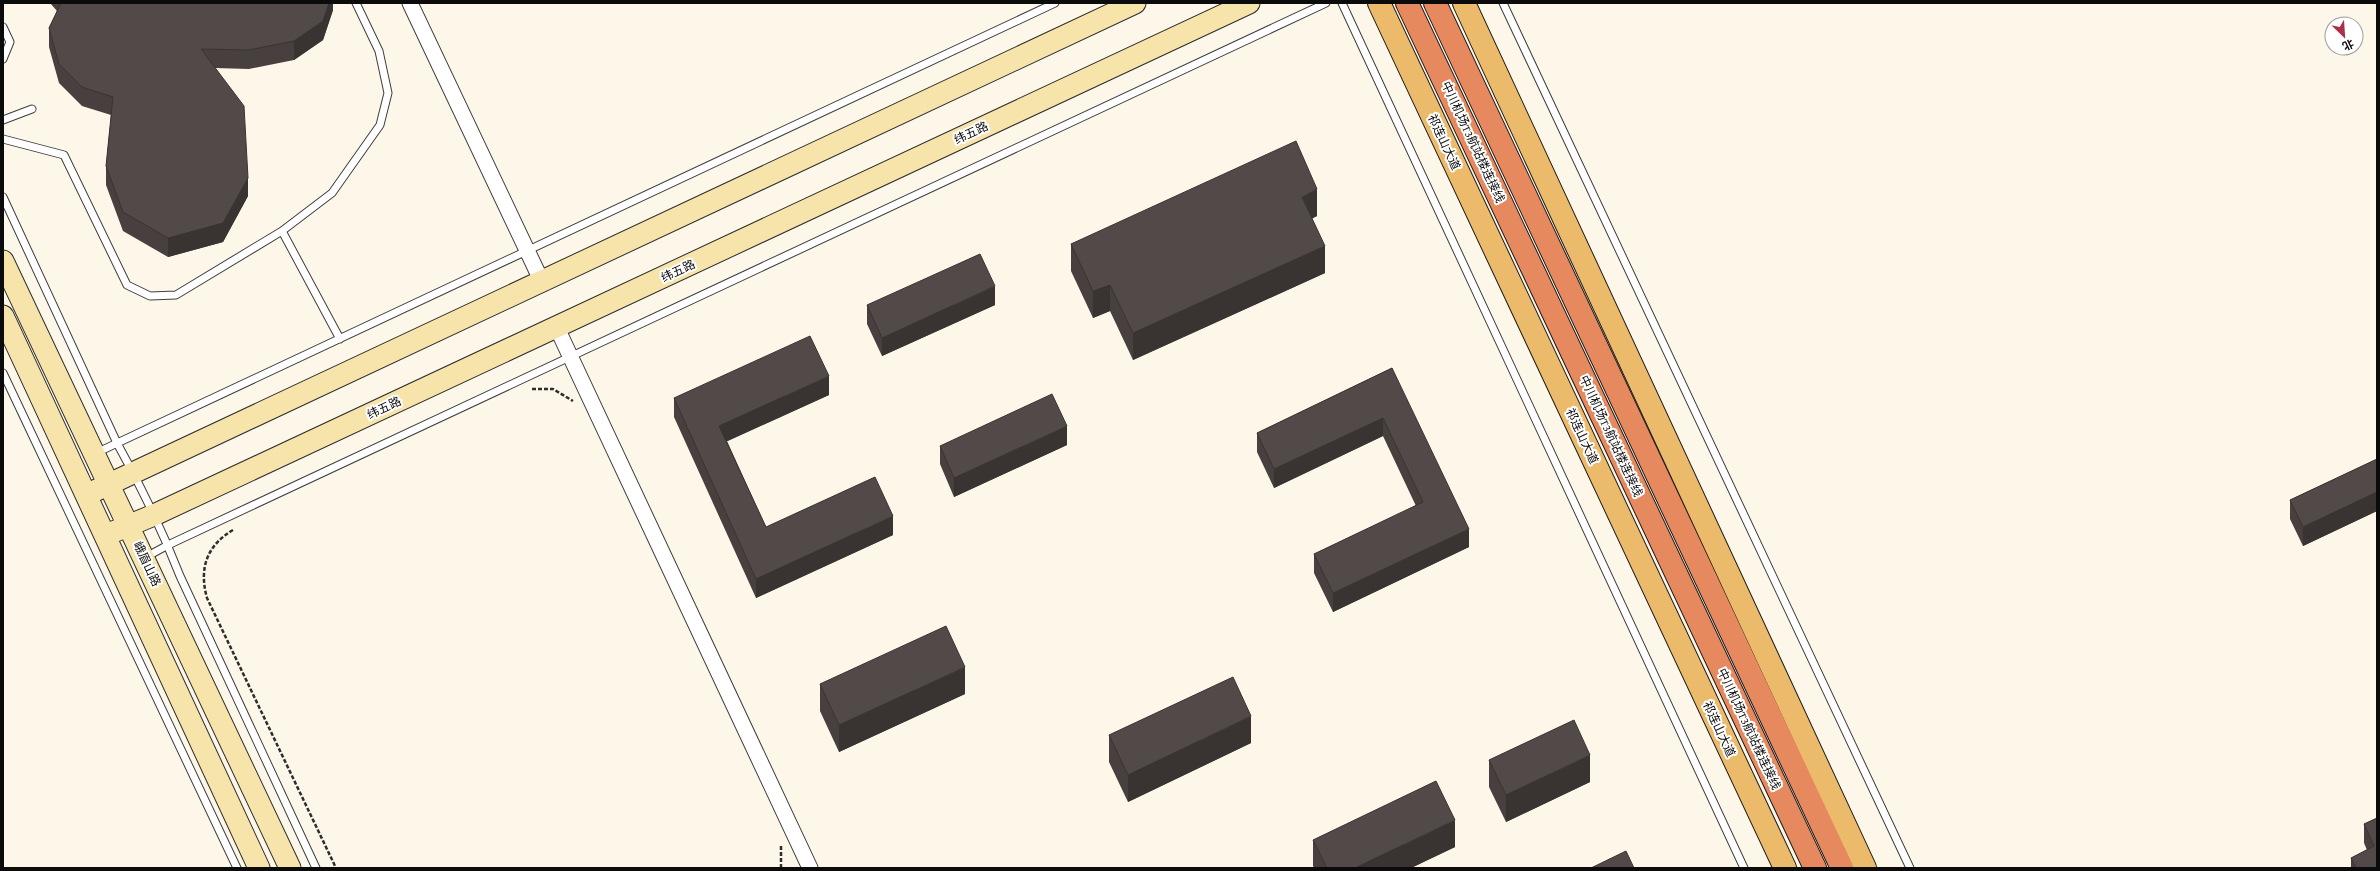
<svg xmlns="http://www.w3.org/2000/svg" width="2380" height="871" font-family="'Crimson Pro','Noto Sans SC',serif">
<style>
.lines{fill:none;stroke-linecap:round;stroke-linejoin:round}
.lane-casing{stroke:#3e3e3e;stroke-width:9}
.street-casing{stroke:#3e3e3e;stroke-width:17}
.secondary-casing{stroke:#2d2d2d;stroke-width:23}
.primary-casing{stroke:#1c1c1c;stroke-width:24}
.highway-casing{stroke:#1c1c1c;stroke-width:24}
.path{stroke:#2d2d2d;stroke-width:2.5;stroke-dasharray:4 2;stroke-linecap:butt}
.lane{stroke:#fff;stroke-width:7}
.street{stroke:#fff;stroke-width:15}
.secondary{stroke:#f7e4ab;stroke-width:21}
.primary{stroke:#ecba6b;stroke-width:22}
.highway{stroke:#e7895e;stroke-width:22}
.wall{fill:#47403e}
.shaded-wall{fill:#393432}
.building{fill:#524a48;stroke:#393432}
.labels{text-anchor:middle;stroke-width:4;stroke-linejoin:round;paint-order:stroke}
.street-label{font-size:12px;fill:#0b0b0b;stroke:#fff}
</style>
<rect width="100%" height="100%" fill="#fdf7ea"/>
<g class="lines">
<g class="lane-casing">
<path id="lane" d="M 1342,3 L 1744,868
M 1503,3 L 1910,868
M 3,27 L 10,42 L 3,59
M 3,120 L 32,109
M 3,139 L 64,155 L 127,285 L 150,296 L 176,295 L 282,231 L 332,193 L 380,125 L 388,93 L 379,51 L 356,3
M 3,197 L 117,443 C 141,486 162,530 180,576 L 316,868
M 282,231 L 340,339
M 3,373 L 237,868
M 96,453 L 1055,3
M 146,557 L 168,545 L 1326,3"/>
</g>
<g class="street-casing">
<path id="street" d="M 410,3 L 542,282
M 557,328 L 810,868"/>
</g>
<g class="secondary-casing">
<path id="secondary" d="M 3,261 L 290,868
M 3,316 L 259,868
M 86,495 L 1135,3
M 106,535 L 154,515 L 1249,3"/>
</g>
<g class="primary-casing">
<path id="primary" d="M 1379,3 L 1785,868
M 1464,3 L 1865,868"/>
</g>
<g class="highway-casing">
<path id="highway" d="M 1407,3 L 1815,868
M 1435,3 L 1842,868"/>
</g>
<path class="path" d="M 532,389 L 553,389 L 573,401
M 233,530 C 206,546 199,569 207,598 L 336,868
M 781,846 L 781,868"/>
<use href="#lane" class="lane"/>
<use href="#street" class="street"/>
<use href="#secondary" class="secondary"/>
<use href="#primary" class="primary"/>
<use href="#highway" class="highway"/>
</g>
<path class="wall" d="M 50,3 L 333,3 L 333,10 L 323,40 L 294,60 L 249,69 L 215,68 L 248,196 L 223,242 L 168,257 L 123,231 L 106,185 L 106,166 L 111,115 L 82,106 L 59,83 L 49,47 L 49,28 L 57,11 Z
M 1317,216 L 1312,218 L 1325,273 L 1133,360 L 1110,311 L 1093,318 L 1071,271 L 1071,244 Z
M 867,305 L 995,305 L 882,356 L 867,324 Z
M 1392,368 L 1469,547 L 1333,612 L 1314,573 L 1314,554 L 1416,506 L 1383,436 L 1274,488 L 1257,452 L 1257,433 Z
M 829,395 L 727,441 L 766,527 L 893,535 L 756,598 L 674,417 L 674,398 Z
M 1067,445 L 954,497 L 940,464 L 940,446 Z
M 2377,459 L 2377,511 L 2303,546 L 2290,519 L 2290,500 Z
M 820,684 L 965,694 L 839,752 L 820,711 Z
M 1109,735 L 1251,743 L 1128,802 L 1109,762 Z
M 1489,760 L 1590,782 L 1506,822 L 1489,787 Z
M 2377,818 L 2377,868 L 2351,868 L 2351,858 L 2367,850 L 2364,843 L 2364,824 Z
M 1313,840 L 1455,847 L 1411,868 L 1314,868 L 1313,866 Z"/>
<path class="shaded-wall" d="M 329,3 L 333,3 L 333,10 L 323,40 L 294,60 L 294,41 Z
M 248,178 L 248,196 L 223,242 L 168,257 L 168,238 Z
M 1317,189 L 1317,216 L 1302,224 L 1302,197 Z
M 1325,246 L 1325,273 L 1133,360 L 1133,333 Z
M 1110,285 L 1110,311 L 1093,318 L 1093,291 Z
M 995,286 L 995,305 L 882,356 L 882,338 Z
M 829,376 L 829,395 L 719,445 L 719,426 Z
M 1383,418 L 1383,436 L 1274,488 L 1274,469 Z
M 1067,426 L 1067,445 L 954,497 L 954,478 Z
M 2377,492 L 2377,511 L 2303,546 L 2303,527 Z
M 893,516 L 893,535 L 756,598 L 756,579 Z
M 1469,529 L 1469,547 L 1333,612 L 1333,593 Z
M 965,667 L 965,694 L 839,752 L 839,725 Z
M 1251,716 L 1251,743 L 1128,802 L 1128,775 Z
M 1590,755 L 1590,782 L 1506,822 L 1506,795 Z
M 1455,820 L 1455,847 L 1411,868 L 1355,868 Z"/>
<path class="building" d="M 61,3 L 329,3 L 323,21 L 294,41 L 249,50 L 201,49 L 244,106 L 248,178 L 223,223 L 168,238 L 123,212 L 106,166 L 113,97 L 82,87 L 59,64 L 49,28 Z
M 1296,141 L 1317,189 L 1302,197 L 1325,246 L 1133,333 L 1110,285 L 1093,291 L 1071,244 Z
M 980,254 L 995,286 L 882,338 L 867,305 Z
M 810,336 L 829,376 L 719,426 L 766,527 L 875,477 L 893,516 L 756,579 L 674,398 Z
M 1392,368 L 1469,529 L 1333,593 L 1314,554 L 1423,502 L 1383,418 L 1274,469 L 1257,433 Z
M 1052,394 L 1067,426 L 954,478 L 940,446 Z
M 2377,459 L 2377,492 L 2303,527 L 2290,500 Z
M 946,626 L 965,667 L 839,725 L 820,684 Z
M 1233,677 L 1251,716 L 1128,775 L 1109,735 Z
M 1574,720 L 1590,755 L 1506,795 L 1489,760 Z
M 1436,781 L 1455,820 L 1355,868 L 1327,868 L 1313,840 Z
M 2377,818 L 2377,868 L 2356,868 L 2351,858 L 2374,846 L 2364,824 Z
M 1626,851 L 1634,868 L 1591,868 Z"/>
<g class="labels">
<g class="street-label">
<text transform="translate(971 133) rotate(-25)" y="4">纬五路</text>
<text transform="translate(1444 142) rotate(65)" y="4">祁连山大道</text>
<text transform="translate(1473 142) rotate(65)" y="4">中川机场T3航站楼连接线</text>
<text transform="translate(678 271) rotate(-25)" y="4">纬五路</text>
<text transform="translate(384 408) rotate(-25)" y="4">纬五路</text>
<text transform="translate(1582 436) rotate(65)" y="4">祁连山大道</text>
<text transform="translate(1611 436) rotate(65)" y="4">中川机场T3航站楼连接线</text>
<text transform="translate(147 564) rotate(65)" y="4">峨眉山路</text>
<text transform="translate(1719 729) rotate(65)" y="4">祁连山大道</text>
<text transform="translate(1749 729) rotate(65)" y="4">中川机场T3航站楼连接线</text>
</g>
</g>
<rect width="2380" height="871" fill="none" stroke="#0b0b0b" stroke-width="8"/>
<g transform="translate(2344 36) rotate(155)"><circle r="19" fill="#ffffff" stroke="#9d9d9d"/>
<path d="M0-3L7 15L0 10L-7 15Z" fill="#ad3048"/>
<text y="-6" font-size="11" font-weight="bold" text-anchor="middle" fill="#0b0b0b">北</text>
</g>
</svg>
